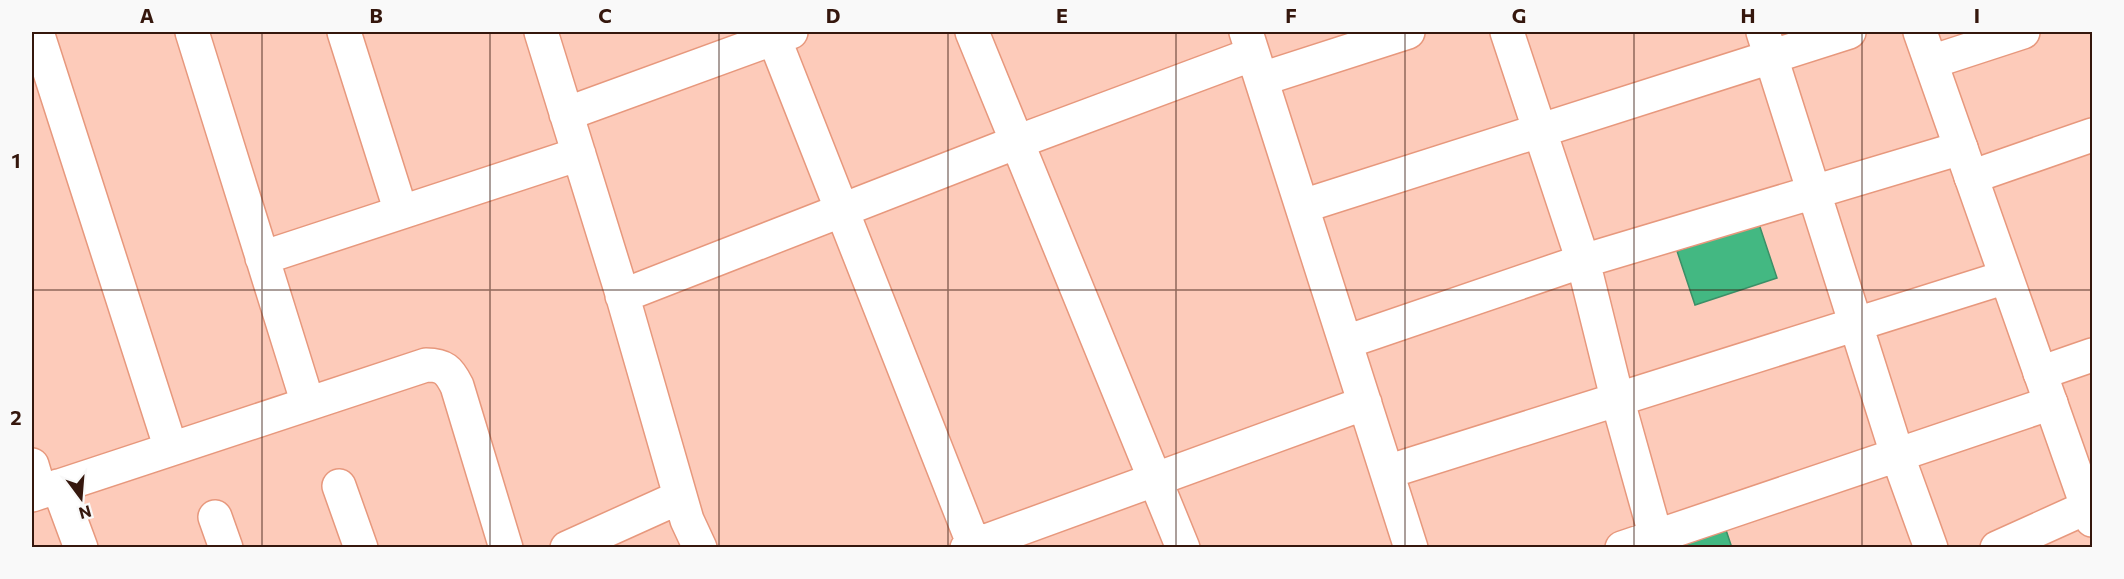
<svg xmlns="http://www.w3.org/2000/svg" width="2124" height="579" font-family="Commissioner,sans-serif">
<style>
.building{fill:#43b882;stroke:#3b8f67;stroke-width:1.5}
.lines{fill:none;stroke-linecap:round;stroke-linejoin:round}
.minor-casing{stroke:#e7987d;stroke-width:36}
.secondary-casing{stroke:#e7987d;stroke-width:36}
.primary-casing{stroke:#e7987d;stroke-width:36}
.minor{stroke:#fff;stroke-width:33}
.secondary{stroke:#fff;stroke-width:33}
.primary{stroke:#fff;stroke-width:33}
.grid{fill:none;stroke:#35170d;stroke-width:1.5;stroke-opacity:0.55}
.neatline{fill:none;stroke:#35170d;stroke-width:2}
.grid-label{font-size:20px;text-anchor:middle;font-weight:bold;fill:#35170d}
</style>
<rect width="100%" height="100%" fill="#fdcbba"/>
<path class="building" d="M 1759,224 L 1777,278 L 1695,305 L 1677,251 Z
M 1724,524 L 1732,548 L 1674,548 Z"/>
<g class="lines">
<g class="minor-casing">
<path id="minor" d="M 37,32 L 171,449
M 192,32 L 308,404
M 344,32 L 401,212
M 541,32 L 620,287 L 687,520 L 700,548
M 972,32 L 1183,548
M 1246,32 L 1411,548
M 1507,32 L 1583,261 L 1617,398 L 1659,548
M 1763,32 L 1897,454 L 1931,548
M 774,38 L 975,548
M 1931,62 L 2023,32
M 1262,79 L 1408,32
M 566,114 L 791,32
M 1971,177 L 2092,135
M 1303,206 L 1849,32
M 262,258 L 579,154
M 622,296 L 1017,142 L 1253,54
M 1346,342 L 1583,261 L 1961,148
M 2040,373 L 2092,355
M 32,465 L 40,492
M 1387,472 L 2006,277
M 58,486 L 81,548
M 339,486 L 361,548
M 32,495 L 426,365 C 444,365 449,370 457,386 L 506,548
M 215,517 L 226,548
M 567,548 L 680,497
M 967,548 L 1365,403
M 1622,548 L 2051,403"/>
</g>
<g class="secondary-casing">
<path id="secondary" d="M 1920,32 L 2092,520"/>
</g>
<g class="primary-casing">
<path id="primary" d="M 1997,548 L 2092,505"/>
</g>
<use href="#minor" class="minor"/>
<use href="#secondary" class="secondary"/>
<use href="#primary" class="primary"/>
</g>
<path class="grid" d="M 262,32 L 262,548M 490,32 L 490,548M 719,32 L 719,548M 948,32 L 948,548M 1176,32 L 1176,548M 1405,32 L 1405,548M 1634,32 L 1634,548M 1862,32 L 1862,548M 32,290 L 2092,290"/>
<rect width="2124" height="579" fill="none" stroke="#f9f9f9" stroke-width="66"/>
<g transform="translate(81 498) rotate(164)" stroke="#f9f9f9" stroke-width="4.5" paint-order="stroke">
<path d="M0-4.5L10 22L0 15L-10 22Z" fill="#35170d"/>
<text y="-9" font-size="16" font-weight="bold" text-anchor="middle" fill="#35170d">N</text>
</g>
<rect x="33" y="33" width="2058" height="513" class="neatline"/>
<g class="grid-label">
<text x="147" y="23">A</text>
<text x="376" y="23">B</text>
<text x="605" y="23">C</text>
<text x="833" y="23">D</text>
<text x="1062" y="23">E</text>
<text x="1291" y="23">F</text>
<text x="1519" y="23">G</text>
<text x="1748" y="23">H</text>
<text x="1977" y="23">I</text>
<text x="16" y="168">1</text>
<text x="16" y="425">2</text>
</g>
</svg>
